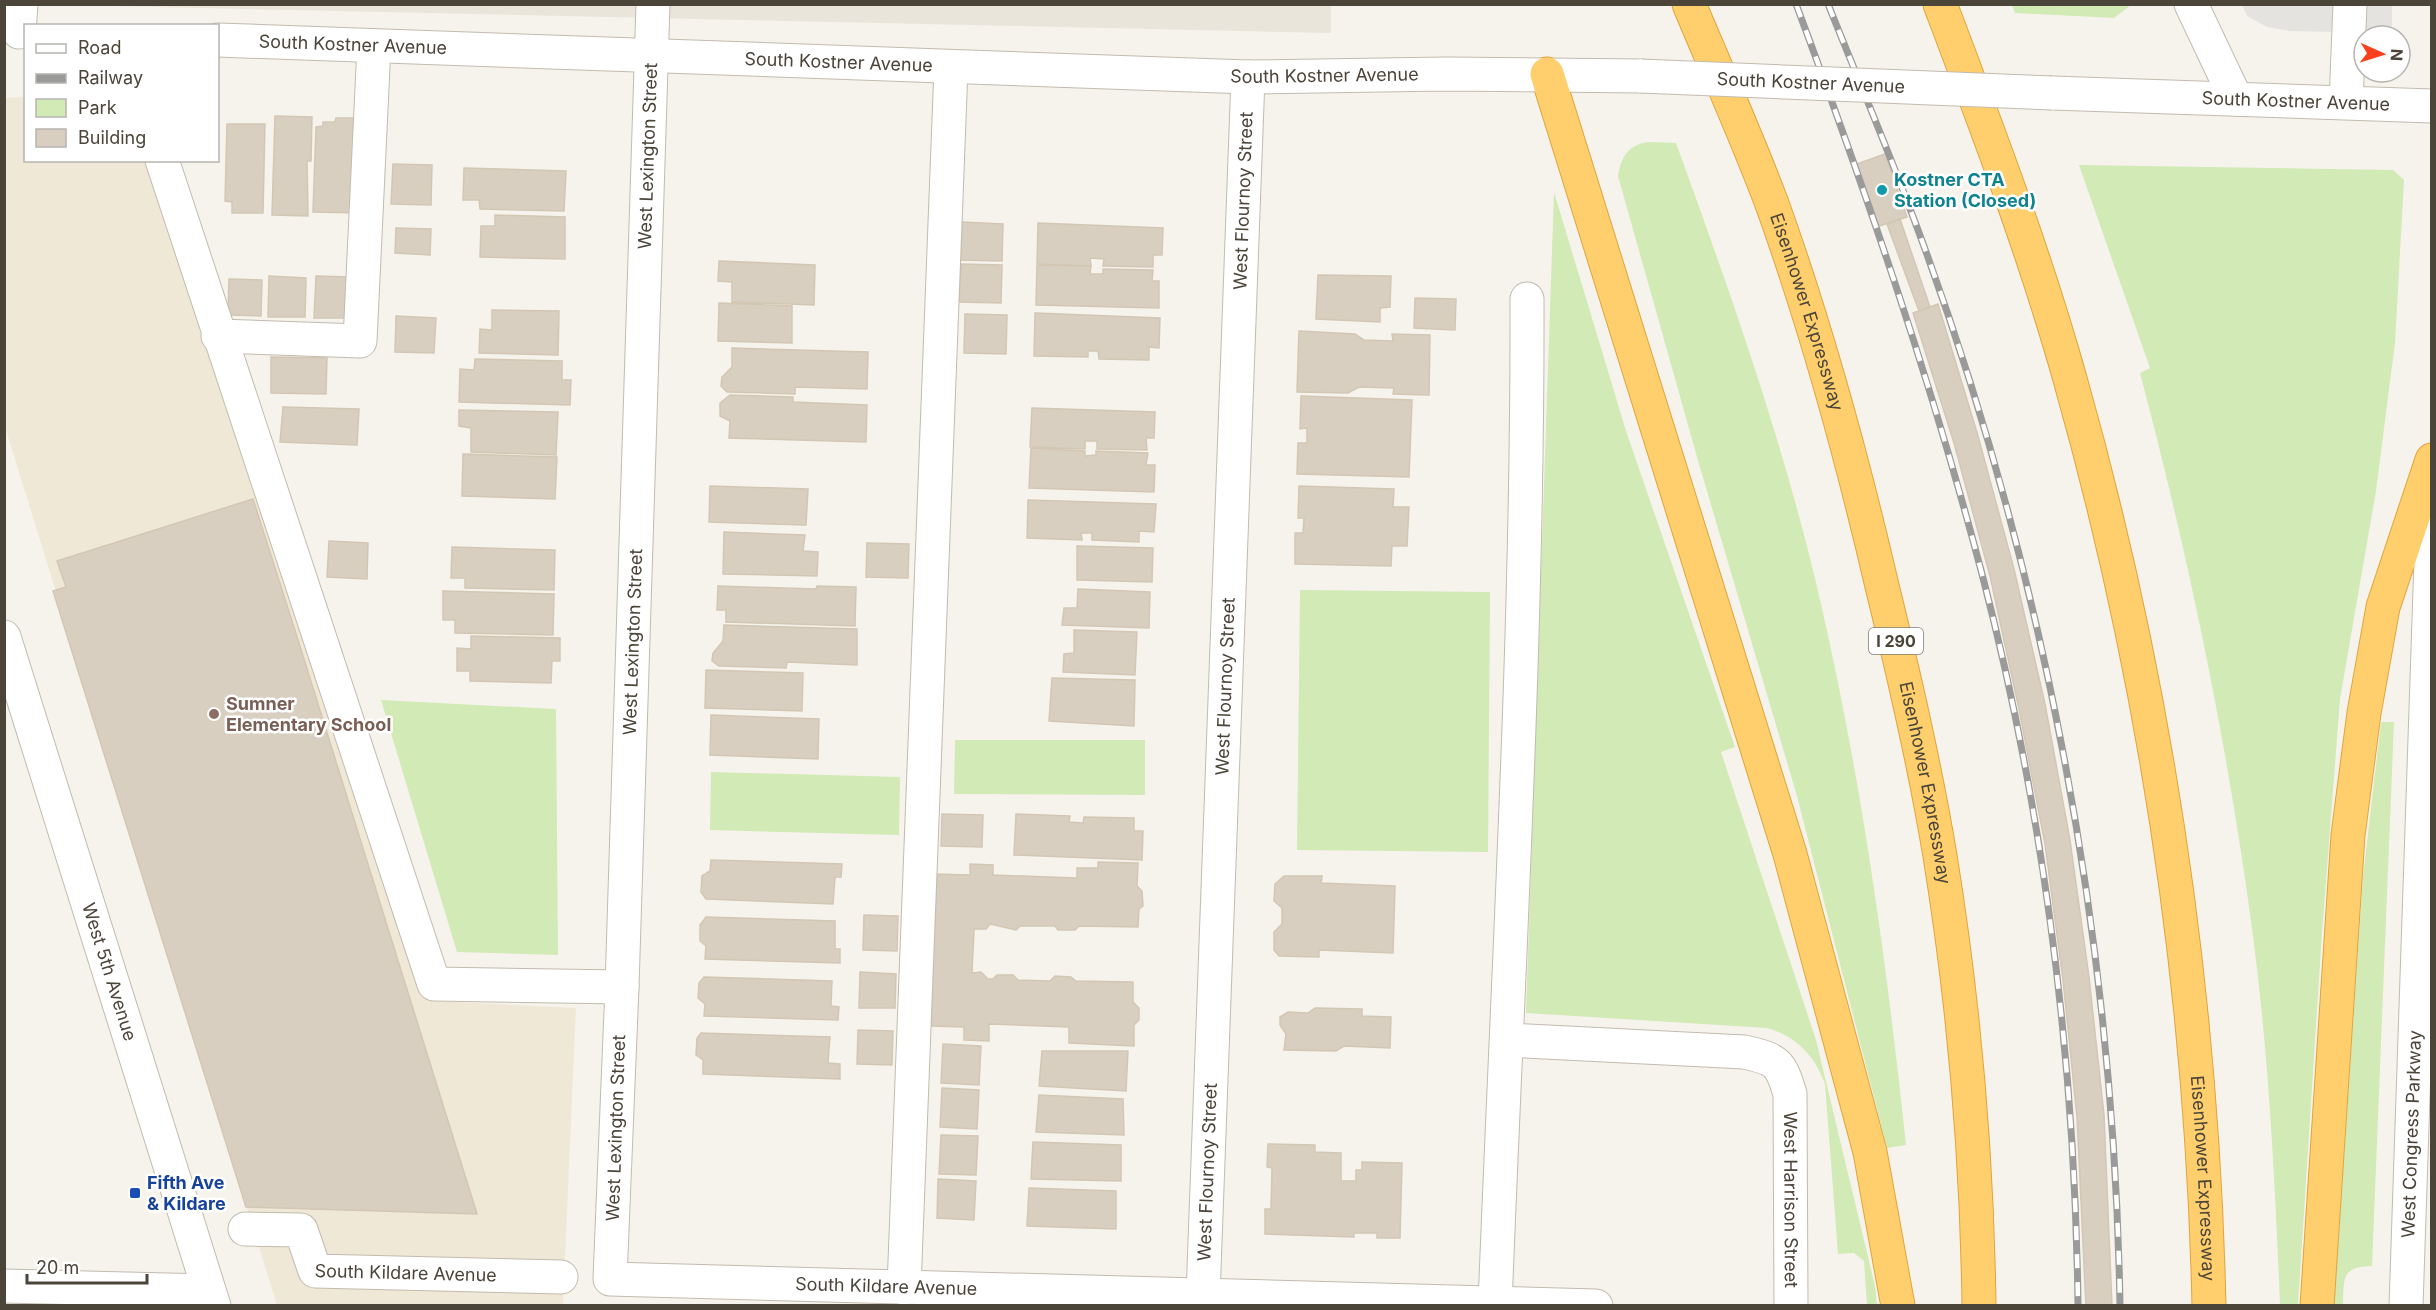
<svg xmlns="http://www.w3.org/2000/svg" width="2436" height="1310" font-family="Inter,sans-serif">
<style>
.residential{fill:#eae5da}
.education{fill:#efe8d6}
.green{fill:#d2eab5}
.parking{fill:#e5e3e0}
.building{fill:#d8cfc1;stroke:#d3c7b4;stroke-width:1.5}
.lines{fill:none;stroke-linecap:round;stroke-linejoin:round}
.minor-casing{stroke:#c2bbae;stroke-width:35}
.highway-casing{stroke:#e0a43c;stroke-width:35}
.minor{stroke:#fff;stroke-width:33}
.highway{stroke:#ffcf6e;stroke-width:33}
.rail-casing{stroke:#9a9a9a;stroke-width:7}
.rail{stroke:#fff;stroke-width:4.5;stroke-dasharray:14;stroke-linecap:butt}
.minor-bridge-casing{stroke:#c2bbae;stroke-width:35;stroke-linecap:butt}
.minor-bridge{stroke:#fff;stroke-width:33}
.culture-dot{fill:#0f9aa8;stroke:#fff;stroke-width:2}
.education-dot{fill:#8d6e63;stroke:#fff;stroke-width:2}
.transit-dot{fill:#1a4fb4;stroke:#fff;stroke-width:2}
.labels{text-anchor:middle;stroke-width:5;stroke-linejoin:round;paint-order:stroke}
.shield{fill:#fff;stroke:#817c74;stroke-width:1.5}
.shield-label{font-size:16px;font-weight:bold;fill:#4b4439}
.street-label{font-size:18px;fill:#4b4439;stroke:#fff}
.culture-label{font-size:18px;font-weight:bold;fill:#0d838f;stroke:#fff;text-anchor:start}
.education-label{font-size:18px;font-weight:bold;fill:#785e54;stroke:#fff;text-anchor:start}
.transit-label{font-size:18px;font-weight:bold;fill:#164399;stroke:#fff;text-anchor:start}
</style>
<rect width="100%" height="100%" fill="#f6f3ec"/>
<path class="residential" d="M 21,4 L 1331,5 L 1331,33 Z"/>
<path class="education" d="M 25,97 L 26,160 L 146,161 L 433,1001 L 576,1008 L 563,1304 L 592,1305 L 277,1305 L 5,427 L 4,98 Z"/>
<path class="green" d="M 2012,5 L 2131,5 L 2114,18 L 2015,13 Z
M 1648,142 L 1676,143 C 1732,297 1787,452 1823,613 C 1863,789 1887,966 1906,1145 L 1887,1148 L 1797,796 L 1699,464 L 1618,176 C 1621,157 1628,145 1648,142 Z
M 2079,165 L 2393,170 L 2404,180 L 2395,343 L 2376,491 L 2340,699 L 2322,933 L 2298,1305 L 2280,1305 C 2275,1182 2269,1058 2253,936 C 2228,746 2189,558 2140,373 L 2150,368 Z
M 1554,192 L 1626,431 L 1735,747 L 1721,752 L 1816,1040 L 1875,1286 L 1877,1305 L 1867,1305 L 1864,1261 L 1854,1253 L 1838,1254 L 1825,1084 C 1815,1056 1796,1036 1767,1028 L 1526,1013 Z
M 1300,590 L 1490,592 L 1488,852 L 1297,850 Z
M 381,700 L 556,709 L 558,955 L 457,952 Z
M 2381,722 L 2394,722 L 2372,1266 C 2341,1267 2344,1278 2343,1305 L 2334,1306 L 2363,877 Z
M 955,740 L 1145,740 L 1145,795 L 954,794 Z
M 711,772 L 900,777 L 899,835 L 710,830 Z"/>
<path class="parking" d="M 2242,5 L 2392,5 L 2392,33 L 2289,31 L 2267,27 L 2247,16 Z"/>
<path class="building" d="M 275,116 L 312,117 L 311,161 L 307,161 L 308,216 L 272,215 Z
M 336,118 L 356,118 L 359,213 L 313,212 L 316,127 L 323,126 L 323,122 L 335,122 Z
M 227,124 L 265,124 L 263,213 L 232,213 L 232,202 L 225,201 Z
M 1885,154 L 1907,217 L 1879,226 L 1857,164 Z
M 393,164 L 432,165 L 431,205 L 391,204 Z
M 464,168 L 566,171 L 564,211 L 480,209 L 479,200 L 463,200 Z
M 495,215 L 565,217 L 565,259 L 480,257 L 481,226 L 495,226 Z
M 1900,219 L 1930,307 L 1919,311 L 1887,224 Z
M 962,222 L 1003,224 L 1002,261 L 960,260 Z
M 1038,223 L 1163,228 L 1162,255 L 1153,255 L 1153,267 L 1103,266 L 1104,259 L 1090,258 L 1091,266 L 1037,264 Z
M 396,228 L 431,229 L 430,255 L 395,253 Z
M 719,261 L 815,265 L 814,305 L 732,302 L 732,282 L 718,281 Z
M 961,264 L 1002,265 L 1001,303 L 959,302 Z
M 1037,265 L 1091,266 L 1090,274 L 1103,274 L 1103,269 L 1153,270 L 1152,281 L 1159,281 L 1159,308 L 1036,305 Z
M 1318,275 L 1391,276 L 1390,307 L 1380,308 L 1380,322 L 1316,319 Z
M 269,276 L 306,278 L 305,317 L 268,317 Z
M 316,276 L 349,277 L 349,318 L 314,318 Z
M 229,279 L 262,280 L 261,316 L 228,315 Z
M 1415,298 L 1456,299 L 1455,330 L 1414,328 Z
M 719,303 L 792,306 L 792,343 L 718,341 Z
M 1938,304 L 1978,436 L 2014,569 L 2045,704 L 2070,840 L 2089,977 L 2104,1115 L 2112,1306 L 2086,1306 L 2077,1117 L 2063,980 L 2045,844 L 2019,709 L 1990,576 L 1954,443 L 1913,313 Z
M 492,310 L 559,311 L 558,355 L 479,353 L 480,329 L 492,330 Z
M 1035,313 L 1160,318 L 1159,348 L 1149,347 L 1149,360 L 1099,359 L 1098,351 L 1088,351 L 1088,357 L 1034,356 Z
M 965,314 L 1007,315 L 1006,354 L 964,353 Z
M 396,316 L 436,318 L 434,353 L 395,352 Z
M 1299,331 L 1355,334 L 1364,340 L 1393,341 L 1392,334 L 1430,335 L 1429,395 L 1393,394 L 1394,388 L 1359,387 L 1348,393 L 1297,392 Z
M 732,348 L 868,352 L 867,389 L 795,387 L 795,394 L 727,392 L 721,386 L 722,377 L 732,367 Z
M 271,357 L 327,358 L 326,394 L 271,393 Z
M 475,359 L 562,361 L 562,380 L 571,380 L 570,405 L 459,402 L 460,369 L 474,370 Z
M 730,395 L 793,397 L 793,402 L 867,405 L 866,442 L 729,438 L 730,421 L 720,416 L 720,403 Z
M 1301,396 L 1412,400 L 1409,477 L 1297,474 L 1298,443 L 1307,443 L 1307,428 L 1300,429 Z
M 283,407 L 359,409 L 357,445 L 280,442 Z
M 1032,408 L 1155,412 L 1154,438 L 1146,438 L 1147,450 L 1097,449 L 1097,441 L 1085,441 L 1085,449 L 1030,447 Z
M 459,410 L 558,412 L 556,455 L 471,452 L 471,428 L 459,426 Z
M 1031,448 L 1085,451 L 1085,456 L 1096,455 L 1096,451 L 1148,453 L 1146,465 L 1155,465 L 1154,492 L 1029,488 Z
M 463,454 L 557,457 L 555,499 L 462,496 Z
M 710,486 L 808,489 L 806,525 L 709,522 Z
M 1299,486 L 1394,489 L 1393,507 L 1409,507 L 1407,546 L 1392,546 L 1391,566 L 1295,564 L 1295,533 L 1303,533 L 1304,518 L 1298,518 Z
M 253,499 L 299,643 L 477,1214 L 246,1207 L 53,591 L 66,587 L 57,561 Z
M 1028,500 L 1156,504 L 1154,532 L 1139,531 L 1139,542 L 1092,540 L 1092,533 L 1081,533 L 1082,540 L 1027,538 Z
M 724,532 L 805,535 L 803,551 L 818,552 L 817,576 L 723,574 Z
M 329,541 L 368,543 L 367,579 L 327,577 Z
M 867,543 L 909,544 L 908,578 L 866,577 Z
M 1077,546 L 1153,548 L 1152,582 L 1077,580 Z
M 452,547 L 555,550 L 554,590 L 465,588 L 465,578 L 451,578 Z
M 718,586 L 816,589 L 817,586 L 856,587 L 855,626 L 726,622 L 726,610 L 717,610 Z
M 1078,589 L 1150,592 L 1149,628 L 1062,625 L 1064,608 L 1077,608 Z
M 443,591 L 554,594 L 553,635 L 455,633 L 455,620 L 443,620 Z
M 724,625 L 857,629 L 857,665 L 787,662 L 786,668 L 719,666 L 712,661 L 713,653 L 723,641 Z
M 1074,630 L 1137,632 L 1135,675 L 1063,672 L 1064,654 L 1074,653 Z
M 471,636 L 560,638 L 560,661 L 552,661 L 551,683 L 470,681 L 470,671 L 457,671 L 457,648 L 471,649 Z
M 706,670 L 803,673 L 802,711 L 705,708 Z
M 1052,678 L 1135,680 L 1134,726 L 1049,721 Z
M 711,715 L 819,719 L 818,759 L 710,755 Z
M 942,814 L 983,815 L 982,847 L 941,846 Z
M 1016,814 L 1070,816 L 1069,822 L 1083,823 L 1084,817 L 1134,818 L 1134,831 L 1143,831 L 1142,860 L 1014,855 Z
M 711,860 L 842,864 L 841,877 L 835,877 L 833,904 L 706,899 L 701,892 L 702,876 L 710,871 Z
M 1098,862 L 1138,863 L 1137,886 L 1142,891 L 1143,906 L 1139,909 L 1138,927 L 1079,926 L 1075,930 L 1058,930 L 1055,926 L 1020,926 L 1016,930 L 990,924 L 986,929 L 974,929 L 972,973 L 981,972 L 988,979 L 993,979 L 997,975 L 1013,975 L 1018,980 L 1050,981 L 1055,976 L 1071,977 L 1076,981 L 1133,982 L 1133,1002 L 1139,1008 L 1139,1020 L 1134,1025 L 1134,1046 L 1069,1043 L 1069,1027 L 989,1024 L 989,1041 L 964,1040 L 964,1027 L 931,1026 L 935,874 L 970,875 L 970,864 L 993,865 L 993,875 L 1077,878 L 1077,868 L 1098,868 Z
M 1284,876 L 1322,876 L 1321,883 L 1395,886 L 1393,953 L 1319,950 L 1319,957 L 1279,956 L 1274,950 L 1274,932 L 1282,924 L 1282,908 L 1274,901 L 1275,884 Z
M 864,915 L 898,916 L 897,951 L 863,950 Z
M 706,917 L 835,921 L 835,949 L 840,949 L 840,963 L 705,959 L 706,946 L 700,941 L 700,925 Z
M 860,972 L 896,974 L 895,1008 L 859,1008 Z
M 704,977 L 832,981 L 831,1006 L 839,1007 L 838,1020 L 704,1016 L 705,1004 L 698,998 L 699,983 Z
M 1315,1008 L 1362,1009 L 1362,1016 L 1391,1017 L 1390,1048 L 1344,1046 L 1336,1051 L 1284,1050 L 1286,1034 L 1280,1025 L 1280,1017 L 1288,1012 L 1308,1013 Z
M 858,1030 L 893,1031 L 892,1065 L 857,1064 Z
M 701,1033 L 830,1037 L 828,1063 L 840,1064 L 840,1079 L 703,1074 L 703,1060 L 696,1055 L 697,1038 Z
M 943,1044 L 981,1046 L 979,1085 L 941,1083 Z
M 1042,1051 L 1128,1051 L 1126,1091 L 1039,1086 Z
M 942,1088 L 979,1090 L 977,1129 L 940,1127 Z
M 1039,1095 L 1123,1099 L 1124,1135 L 1036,1132 Z
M 941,1135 L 978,1136 L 976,1175 L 939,1174 Z
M 1033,1142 L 1121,1145 L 1121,1181 L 1031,1179 Z
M 1268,1144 L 1315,1145 L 1315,1152 L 1341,1153 L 1341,1181 L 1356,1181 L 1356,1170 L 1362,1170 L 1362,1162 L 1402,1163 L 1400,1238 L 1377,1238 L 1377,1233 L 1354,1233 L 1354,1237 L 1265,1234 L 1265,1209 L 1271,1209 L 1272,1168 L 1267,1167 Z
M 938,1179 L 976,1181 L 974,1220 L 937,1218 Z
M 1029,1188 L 1116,1191 L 1116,1229 L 1027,1226 Z"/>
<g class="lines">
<g class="minor-casing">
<g id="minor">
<path id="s1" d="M 653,4 L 622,987 L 610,1279 L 1596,1306"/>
<path d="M 2191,4 L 2236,99"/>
<path d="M 19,32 L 21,4"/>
<path id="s2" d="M 218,40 L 1248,77 L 1446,74 L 1641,76"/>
<path id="s3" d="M 2052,93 L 2432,106"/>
<path d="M 2346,102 L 2350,4"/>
<path d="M 162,160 L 434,984 L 622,987"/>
<path d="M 218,336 L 360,341 L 374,46"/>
<path id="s4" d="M 4,637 L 214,1306"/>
<path id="s5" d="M 1507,1040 L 1744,1052 C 1777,1059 1781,1063 1790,1094 L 1791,1306"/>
<path id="s6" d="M 245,1229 L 301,1230 L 315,1271 L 561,1277"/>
<path d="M 4,1286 L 209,1291"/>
<path d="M 904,1288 L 951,68"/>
<path id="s7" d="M 1203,1296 L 1248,77"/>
<path d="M 1495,1305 C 1508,969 1528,634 1527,299"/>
<path id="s8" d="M 2406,1306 L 2432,530"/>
</g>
</g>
<g class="highway-casing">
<g id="highway">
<path id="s9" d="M 1689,4 C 1717,71 1747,137 1772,204 C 1817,329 1852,457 1882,586 C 1904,675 1925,765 1940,856 C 1964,1004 1977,1155 1979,1306"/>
<path id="s10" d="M 1940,4 C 1987,128 2034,251 2070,379 C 2155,679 2202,993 2209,1306"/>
<path d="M 1547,74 L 1790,854 L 1870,1152 L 1898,1306"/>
<path d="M 2317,1306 L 2348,835 L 2364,713 L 2383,607 L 2432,460"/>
</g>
</g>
<use href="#minor" class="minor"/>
<use href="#highway" class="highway"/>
<g class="rail-casing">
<path id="rail" d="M 1796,4 C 1866,192 1931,380 1982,574 C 2044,812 2075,1059 2078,1306
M 1828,4 C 1858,79 1890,154 1918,230 C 2045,572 2114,941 2120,1306"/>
</g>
<use href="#rail" class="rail"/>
<g class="minor-bridge-casing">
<g id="minor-bridge">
<path id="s11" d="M 1641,76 L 2052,93"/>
</g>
</g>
<use href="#minor-bridge" class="minor-bridge"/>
</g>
<circle class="culture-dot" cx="1882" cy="190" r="6"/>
<circle class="education-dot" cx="214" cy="714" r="6"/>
<rect class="transit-dot" x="129" y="1187" width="12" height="12" rx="3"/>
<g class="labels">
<rect class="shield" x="1869" y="628" width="54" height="26" rx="4.5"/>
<g class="shield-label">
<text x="1896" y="647">I 290</text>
</g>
<g class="street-label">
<text dy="6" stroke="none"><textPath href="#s2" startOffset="135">South Kostner Avenue</textPath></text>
<text dy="6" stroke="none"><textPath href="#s2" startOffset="621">South Kostner Avenue</textPath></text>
<text dy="6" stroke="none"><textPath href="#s2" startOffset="1107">South Kostner Avenue</textPath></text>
<text dy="6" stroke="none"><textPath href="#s11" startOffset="170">South Kostner Avenue</textPath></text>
<text dy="6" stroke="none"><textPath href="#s3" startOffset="244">South Kostner Avenue</textPath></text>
<text transform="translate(648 156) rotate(-88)" y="6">West Lexington Street</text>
<text dy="6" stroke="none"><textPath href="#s7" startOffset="1096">West Flournoy Street</textPath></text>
<text dy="6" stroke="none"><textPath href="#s9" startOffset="330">Eisenhower Expressway</textPath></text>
<text transform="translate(633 642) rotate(-88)" y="6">West Lexington Street</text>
<text dy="6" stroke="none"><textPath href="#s7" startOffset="610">West Flournoy Street</textPath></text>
<text dy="6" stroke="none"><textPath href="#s9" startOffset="816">Eisenhower Expressway</textPath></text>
<text dy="6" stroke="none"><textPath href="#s4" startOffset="351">West 5th Avenue</textPath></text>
<text transform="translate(616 1128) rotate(-88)" y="6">West Lexington Street</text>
<text dy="6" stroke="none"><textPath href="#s8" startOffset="172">West Congress Parkway</textPath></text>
<text dy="6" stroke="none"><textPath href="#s7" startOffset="124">West Flournoy Street</textPath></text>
<text dy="6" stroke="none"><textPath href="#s10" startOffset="1209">Eisenhower Expressway</textPath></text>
<text dy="6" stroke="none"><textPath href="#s5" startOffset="411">West Harrison Street</textPath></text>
<text dy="6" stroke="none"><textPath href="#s6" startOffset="190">South Kildare Avenue</textPath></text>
<text dy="6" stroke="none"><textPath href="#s1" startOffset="1552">South Kildare Avenue</textPath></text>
</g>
<g class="culture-label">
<text x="1894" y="186">Kostner CTA<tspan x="1894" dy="21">Station (Closed)</tspan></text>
</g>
<g class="education-label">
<text x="226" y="710">Sumner<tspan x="226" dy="21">Elementary School</tspan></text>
</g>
<g class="transit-label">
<text x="147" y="1189">Fifth Ave<tspan x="147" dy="21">&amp; Kildare</tspan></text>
</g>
</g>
<rect width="2436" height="1310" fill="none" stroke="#4b4439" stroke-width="12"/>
<rect x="24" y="24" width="195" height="138" fill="#ffffff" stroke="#b7b4b0" stroke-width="1.5"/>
<rect x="36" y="44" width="30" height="9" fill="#ffffff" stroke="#b7b4b0" stroke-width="1.5"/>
<text x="78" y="54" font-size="18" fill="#4b4439">Road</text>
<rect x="36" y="74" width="30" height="9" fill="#9a9a9a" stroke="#b7b4b0" stroke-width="1.5"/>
<text x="78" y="84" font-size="18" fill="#4b4439">Railway</text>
<rect x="36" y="99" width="30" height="18" fill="#d2eab5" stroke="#b7b4b0" stroke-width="1.5"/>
<text x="78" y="114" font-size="18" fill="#4b4439">Park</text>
<rect x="36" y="129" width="30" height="18" fill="#d8cfc1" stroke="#b7b4b0" stroke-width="1.5"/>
<text x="78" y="144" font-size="18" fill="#4b4439">Building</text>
<g transform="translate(2382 54) rotate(93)"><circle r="28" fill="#ffffff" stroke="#b7b4b0" stroke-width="1.5"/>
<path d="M0-4.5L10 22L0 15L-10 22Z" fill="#fc3f1d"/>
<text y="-9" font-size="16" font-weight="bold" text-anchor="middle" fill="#4b4439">N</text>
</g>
<path d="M27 1274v9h120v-9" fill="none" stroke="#4b4439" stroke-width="3"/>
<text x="36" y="1274" font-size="18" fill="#4b4439" stroke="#ffffff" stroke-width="4.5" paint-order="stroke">20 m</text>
</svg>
